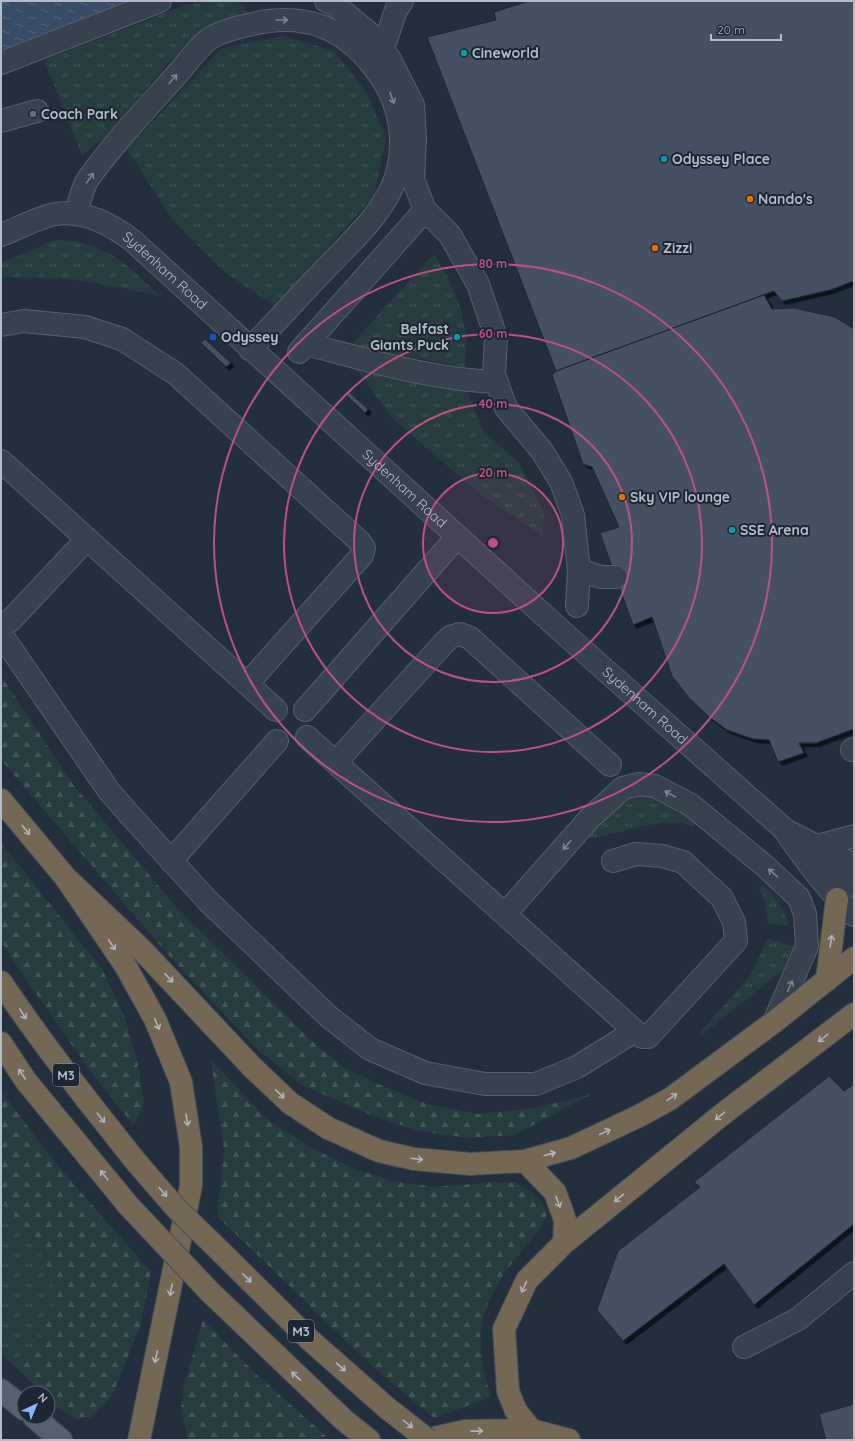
<svg xmlns="http://www.w3.org/2000/svg" width="855" height="1441" font-family="Quicksand,sans-serif">
<style>
.grass{fill:url(#grass-tufts)}
.forest{fill:url(#forest-firs)}
.water{fill:url(#water-ripples)}
.building{fill:#455162;stroke:#1f2835;filter:url(#shadow)}
.lines{fill:none;stroke-linecap:round;stroke-linejoin:round}
.minor-casing{stroke:#565f6c;stroke-width:24}
.major-casing{stroke:#414a57;stroke-width:24}
.highway-casing{stroke:#434c59;stroke-width:24}
.minor{stroke:#38414e;stroke-width:22}
.major{stroke:#56606e;stroke-width:22}
.highway{stroke:#746855;stroke-width:22}
.highway-bridge-casing{stroke:#434c59;stroke-width:24;stroke-linecap:butt}
.highway-bridge{stroke:#746855;stroke-width:22}
.oneway{stroke:#7c8592}
.oneway2{stroke:#aeb4bd}
.ring{fill:none;stroke:#bd5182;stroke-width:2}
.culture-dot{fill:#0f9aa8;stroke:#1d2633;stroke-width:1.5}
.service-dot{fill:#5c6f8a;stroke:#1d2633;stroke-width:1.5}
.food-dot{fill:#e8710a;stroke:#1d2633;stroke-width:1.5}
.transit-dot{fill:#1a4fb4;stroke:#1d2633;stroke-width:1.5}
.labels{text-anchor:middle;stroke-width:4;stroke-linejoin:round;paint-order:stroke}
.shield{fill:#1d2633;stroke:#878f9c;stroke-width:1}
.shield-label{font-size:13px;font-weight:bold;fill:#b4bcc9}
.poi-label{font-size:14px;font-weight:bold;fill:#b4bcc9;stroke:#1d2633;text-anchor:start}
.street-label{font-size:14px;fill:#b4bcc9;stroke:#1d2633}
.centre{fill:#bd5182;stroke:#1d2633;stroke-width:2}
.ring-label{font-size:12px;text-anchor:middle;font-weight:bold;fill:#bd5182;stroke:#1d2633;stroke-width:4;stroke-linejoin:round;paint-order:stroke}
</style>
<defs>
<pattern id="grass-tufts" width="24" height="20" patternUnits="userSpaceOnUse"><rect width="24" height="20" fill="#263c3f"/><path d="M3 7l-1-3M5 7V3M7 7l1-3M15 17l-1-3M17 17v-4M19 17l1-3" fill="none" stroke="#435659"/></pattern>
<pattern id="forest-firs" width="22" height="20" patternUnits="userSpaceOnUse"><rect width="22" height="20" fill="#263c3f"/><path d="M5 1l3.5 6h-7zM16 11l3.5 6h-7z" fill="#435659"/></pattern>
<pattern id="water-ripples" width="26" height="14" patternUnits="userSpaceOnUse"><rect width="26" height="14" fill="#394c67"/><path d="M2 4q2-2 4 0t4 0M15 11q2-2 4 0t4 0" fill="none" stroke="#53647b"/></pattern>
<filter id="shadow"><feDropShadow dx="3.5" dy="3.5" stdDeviation="0" flood-color="#0009"/></filter>
</defs>
<rect width="100%" height="100%" fill="#242f3e"/>
<path class="grass" d="M 214,1 L 237,1 L 250,14 L 204,32 L 168,63 L 106,136 L 82,155 L 44,60 L 186,5 Z
M 284,36 L 334,51 L 366,91 L 386,138 L 374,196 L 275,306 L 223,271 L 172,219 L 127,149 L 222,48 Z
M 55,240 C 106,241 124,262 159,295 L 74,279 L 1,277 L 1,263 Z
M 434,254 C 450,279 463,305 466,336 C 467,346 465,357 465,367 L 350,346 Z
M 356,369 L 467,391 L 483,431 L 519,463 L 544,512 L 543,536 L 479,493 L 393,419 Z
M 637,795 L 650,795 L 699,819 L 693,827 C 666,812 616,837 587,838 L 623,799 Z
M 762,886 C 777,895 784,910 789,926 L 768,923 L 764,898 L 759,888 Z
M 768,938 L 795,947 L 784,969 L 703,1034 L 700,1032 L 750,976 Z
M 1,1200 L 34,1240 L 51,1274 L 55,1303 L 37,1342 L 17,1368 L 1,1354 Z"/>
<path class="forest" d="M 1,675 L 71,782 L 177,908 L 319,1048 L 343,1067 L 378,1084 L 427,1104 L 478,1114 L 528,1109 L 590,1095 L 514,1135 L 468,1138 L 418,1131 L 366,1113 L 302,1085 L 258,1050 L 171,958 L 1,760 Z
M 1,843 L 102,969 L 124,1015 L 137,1060 L 144,1103 L 134,1126 L 88,1068 L 23,975 L 1,941 Z
M 211,1060 L 267,1119 L 310,1147 L 353,1168 L 396,1182 L 435,1187 L 495,1182 L 517,1183 L 532,1192 L 543,1203 L 547,1215 C 538,1234 526,1246 513,1262 C 476,1310 474,1341 491,1397 L 434,1418 L 374,1368 L 217,1216 L 224,1150 Z
M 1,1091 L 58,1166 L 151,1272 L 141,1324 L 112,1396 L 92,1417 L 77,1420 L 55,1406 L 48,1399 L 48,1393 L 42,1393 L 17,1368 L 37,1342 L 55,1303 L 51,1274 L 34,1240 L 1,1200 Z
M 203,1320 L 258,1376 L 326,1436 L 308,1440 L 188,1440 L 181,1410 L 184,1385 Z"/>
<path class="water" d="M 1,1 L 137,1 L 1,52 Z"/>
<path class="building" d="M 529,1 L 854,1 L 854,281 L 830,290 L 782,301 L 774,291 L 556,371 L 427,37 L 496,20 L 494,12 Z
M 764,295 L 772,309 L 794,308 L 835,317 L 854,329 L 854,729 L 816,743 L 799,743 L 804,753 L 778,762 L 769,740 L 753,739 L 727,730 L 708,716 L 690,699 L 672,676 L 652,617 L 633,625 L 600,533 L 619,527 L 592,467 L 583,464 L 552,375 L 556,371 Z
M 205,339 L 231,363 L 226,367 L 201,343 Z
M 348,391 L 368,409 L 365,413 L 345,394 Z
M 829,1076 L 844,1091 L 854,1084 L 854,1224 L 754,1305 L 724,1264 L 623,1341 L 597,1310 L 618,1251 L 700,1187 L 694,1182 Z
M 854,1404 L 854,1440 L 826,1440 L 819,1414 Z"/>
<g class="lines">
<g class="minor-casing">
<g id="minor">
<path d="M 326,1 L 334,4 L 369,33 L 389,58 L 413,105 L 415,139 L 413,179 L 425,210 L 450,235 L 478,284 L 496,337 L 494,375 L 506,408 L 542,451 L 561,482 L 573,515 L 579,570 L 577,606"/>
<path d="M 379,61 L 396,10 L 402,1"/>
<path d="M 1,63 L 160,1"/>
<path d="M 1,121 L 37,111"/>
<path d="M 76,214 C 79,203 82,188 88,179 C 115,141 148,107 179,72 C 187,63 199,46 209,39 C 219,32 233,29 244,26 C 303,10 347,26 381,77 C 401,106 406,143 396,177 C 385,211 354,239 330,264 C 303,292 277,321 250,349"/>
<path id="s1" d="M 1,235 C 14,230 44,215 56,214 C 84,210 112,225 133,241 L 558,628 L 784,829 C 805,860 827,890 854,915"/>
<path d="M 1,325 L 24,321 L 85,327 L 122,339 L 176,374 L 360,542 L 364,548 L 362,555 L 248,683"/>
<path d="M 306,344 C 368,360 432,380 497,382"/>
<path d="M 299,352 L 425,210"/>
<path d="M 1,461 L 276,710"/>
<path d="M 579,570 L 601,577 L 616,577"/>
<path d="M 1,623 L 10,621 L 87,539"/>
<path d="M 1,634 L 109,791 L 129,814 L 208,901 L 328,1016 L 370,1049 L 425,1073 L 485,1084 L 536,1084 L 577,1067 L 635,1031 L 642,1037 L 648,1037 L 736,941 L 734,922 L 722,898 L 683,862 L 662,856 L 636,854 L 613,861"/>
<path d="M 305,710 L 457,537"/>
<path d="M 307,737 L 635,1031"/>
<path d="M 852,750 L 854,749"/>
<path d="M 336,762 L 443,644 L 450,637 L 460,634 L 470,638 L 610,765"/>
<path d="M 787,831 L 854,865"/>
<path d="M 811,851 L 817,846 L 854,836"/>
<path d="M 830,855 L 844,876 L 854,885"/>
<path d="M 171,861 L 277,741"/>
<path d="M 505,914 L 590,818 L 623,788 L 639,784 L 655,786 L 691,805 L 766,867 L 799,898 L 805,914 L 807,946 L 774,1022"/>
<path d="M 744,1347 L 798,1319 L 854,1273"/>
</g>
</g>
<g class="major-casing">
<path id="major" d="M 1,1390 L 24,1409
M 34,1417 L 61,1440"/>
</g>
<g class="highway-casing">
<path id="highway" d="M 1,800 L 66,878 L 125,965 L 155,1019 L 181,1082 L 191,1147 L 191,1186 L 139,1440
M 66,878 L 142,950 L 252,1067 L 290,1103 L 328,1128 L 379,1151 L 414,1159 L 470,1164 L 525,1161 L 571,1148 L 639,1116 L 670,1099 L 774,1022 L 854,958
M 827,980 L 837,899
M 1,982 C 43,1045 90,1104 137,1163
M 1,1043 L 26,1081 L 128,1205
M 525,1161 L 555,1192 L 565,1220 L 564,1243
M 219,1250 L 310,1340 L 387,1408
M 209,1291 L 345,1421 L 369,1440
M 531,1430 L 516,1411 L 508,1391 L 504,1329 L 527,1280 L 564,1243 L 724,1113 L 854,1014
M 425,1440 L 465,1431 L 531,1430 L 569,1440"/>
</g>
<use href="#minor" class="minor"/>
<use href="#major" class="major"/>
<use href="#highway" class="highway"/>
<g class="highway-bridge-casing">
<path id="highway-bridge" d="M 137,1163 L 176,1208 L 219,1250
M 128,1205 L 209,1291
M 387,1408 L 428,1440"/>
</g>
<use href="#highway-bridge" class="highway-bridge"/>
</g>
<defs><path id="oneway-shaft" d="M-6 0H5M1.5-3L5.5 0L1.5 3" fill="none" stroke-width="1.6" stroke-linecap="round" stroke-linejoin="round"/></defs>
<g class="oneway">
<use href="#oneway-shaft" transform="translate(282 20)"/>
<use href="#oneway-shaft" transform="translate(173 79) rotate(-48)"/>
<use href="#oneway-shaft" transform="translate(392 98) rotate(70)"/>
<use href="#oneway-shaft" transform="translate(90 178) rotate(-55)"/>
<use href="#oneway-shaft" transform="translate(670 794) rotate(-151)"/>
<use href="#oneway-shaft" transform="translate(567 845) rotate(131)"/>
<use href="#oneway-shaft" transform="translate(773 873) rotate(-139)"/>
<use href="#oneway-shaft" transform="translate(790 986) rotate(-66)"/>
</g>
<g class="oneway2">
<use href="#oneway-shaft" transform="translate(26 830) rotate(50)"/>
<use href="#oneway-shaft" transform="translate(831 941) rotate(-82)"/>
<use href="#oneway-shaft" transform="translate(112 945) rotate(56)"/>
<use href="#oneway-shaft" transform="translate(169 978) rotate(47)"/>
<use href="#oneway-shaft" transform="translate(23 1014) rotate(57)"/>
<use href="#oneway-shaft" transform="translate(157 1024) rotate(67)"/>
<use href="#oneway-shaft" transform="translate(823 1038) rotate(142)"/>
<use href="#oneway-shaft" transform="translate(22 1074) rotate(-124)"/>
<use href="#oneway-shaft" transform="translate(280 1094) rotate(44)"/>
<use href="#oneway-shaft" transform="translate(672 1097) rotate(-34)"/>
<use href="#oneway-shaft" transform="translate(720 1116) rotate(141)"/>
<use href="#oneway-shaft" transform="translate(101 1118) rotate(51)"/>
<use href="#oneway-shaft" transform="translate(187 1120) rotate(81)"/>
<use href="#oneway-shaft" transform="translate(605 1132) rotate(-25)"/>
<use href="#oneway-shaft" transform="translate(550 1154) rotate(-16)"/>
<use href="#oneway-shaft" transform="translate(417 1159) rotate(7)"/>
<use href="#oneway-shaft" transform="translate(104 1175) rotate(-129)"/>
<use href="#oneway-shaft" transform="translate(163 1192) rotate(49)"/>
<use href="#oneway-shaft" transform="translate(619 1198) rotate(141)"/>
<use href="#oneway-shaft" transform="translate(558 1202) rotate(70)"/>
<use href="#oneway-shaft" transform="translate(247 1278) rotate(45)"/>
<use href="#oneway-shaft" transform="translate(524 1287) rotate(115)"/>
<use href="#oneway-shaft" transform="translate(171 1290) rotate(101)"/>
<use href="#oneway-shaft" transform="translate(156 1357) rotate(103)"/>
<use href="#oneway-shaft" transform="translate(341 1367) rotate(41)"/>
<use href="#oneway-shaft" transform="translate(296 1376) rotate(-137)"/>
<use href="#oneway-shaft" transform="translate(408 1424) rotate(38)"/>
<use href="#oneway-shaft" transform="translate(477 1431) rotate(-1)"/>
</g>
<circle cx="493" cy="543" r="70" fill="#bd5182" fill-opacity=".12"/>
<g class="ring">
<circle cx="493" cy="543" r="70"/>
<circle cx="493" cy="543" r="139"/>
<circle cx="493" cy="543" r="209"/>
<circle cx="493" cy="543" r="279"/>
</g>
<g class="culture-dot">
<circle cx="464" cy="53" r="4"/>
<circle cx="664" cy="159" r="4"/>
<circle cx="457" cy="337" r="4"/>
<circle cx="732" cy="530" r="4"/>
</g>
<circle class="service-dot" cx="33" cy="114" r="4"/>
<g class="food-dot">
<circle cx="750" cy="199" r="4"/>
<circle cx="655" cy="248" r="4"/>
<circle cx="622" cy="497" r="4"/>
</g>
<rect class="transit-dot" x="209" y="333" width="8" height="8" rx="2"/>
<g class="labels">
<g class="shield">
<rect x="53" y="1064" width="26" height="22" rx="3"/>
<rect x="288" y="1320" width="26" height="22" rx="3"/>
</g>
<g class="shield-label">
<text x="66" y="1080">M3</text>
<text x="301" y="1336">M3</text>
</g>
<g class="poi-label">
<text x="472" y="58">Cineworld</text>
<text x="41" y="119">Coach Park</text>
<text x="672" y="164">Odyssey Place</text>
<text x="758" y="204">Nando's</text>
<text x="663" y="253">Zizzi</text>
<text x="449" y="334" text-anchor="end">Belfast<tspan x="449" dy="16">Giants Puck</tspan></text>
<text x="221" y="342">Odyssey</text>
<text x="630" y="502">Sky VIP lounge</text>
<text x="740" y="535">SSE Arena</text>
</g>
<g class="street-label">
<text dy="5" stroke="none"><textPath href="#s1" startOffset="186">Sydenham Road</textPath></text>
<text dy="5" stroke="none"><textPath href="#s1" startOffset="510">Sydenham Road</textPath></text>
<text dy="5" stroke="none"><textPath href="#s1" startOffset="834">Sydenham Road</textPath></text>
</g>
</g>
<circle cx="493" cy="543" r="6" class="centre"/>
<g class="ring-label">
<text x="493" y="268">80 m</text>
<text x="493" y="338">60 m</text>
<text x="493" y="408">40 m</text>
<text x="493" y="477">20 m</text>
</g>
<rect width="855" height="1441" fill="none" stroke="#b4bcc9" stroke-width="4"/>
<g transform="translate(36 1405) rotate(44)"><circle r="19" fill="#1d2633" stroke="#59626f"/>
<path d="M0-3L7 15L0 10L-7 15Z" fill="#8ab4f8"/>
<text y="-6" font-size="11" font-weight="bold" text-anchor="middle" fill="#b4bcc9">N</text>
</g>
<path d="M711 34v6h70v-6" fill="none" stroke="#b4bcc9" stroke-width="2"/>
<text x="717" y="34" font-size="12" fill="#b4bcc9" stroke="#1d2633" stroke-width="3" paint-order="stroke">20 m</text>
</svg>
